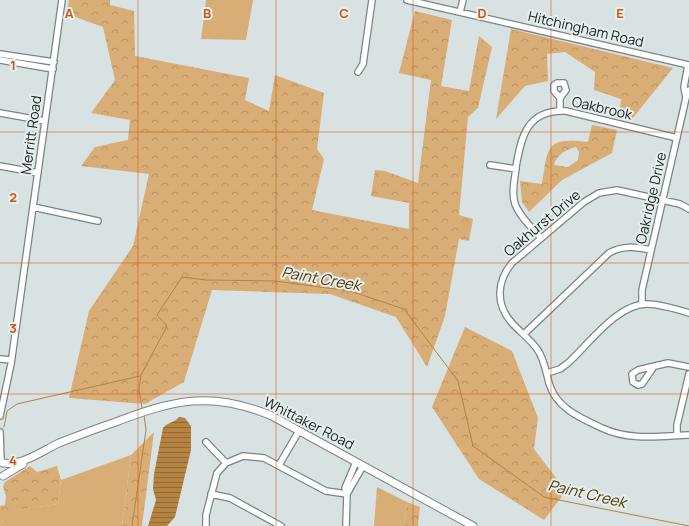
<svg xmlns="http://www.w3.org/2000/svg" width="689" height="526" font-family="Manrope,sans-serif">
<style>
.grass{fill:#d9ad76}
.forest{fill:url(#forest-crowns);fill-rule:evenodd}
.water{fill:url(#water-rules)}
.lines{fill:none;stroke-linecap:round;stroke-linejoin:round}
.stream{stroke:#b58341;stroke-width:1}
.minor-casing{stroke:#7b8484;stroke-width:8}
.major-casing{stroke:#7b8484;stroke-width:9}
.minor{stroke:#fff;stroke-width:5.5}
.major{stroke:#fff;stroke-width:7}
.grid{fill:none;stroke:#d3530e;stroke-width:1;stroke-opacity:0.55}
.labels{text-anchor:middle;stroke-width:4;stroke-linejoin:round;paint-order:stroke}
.street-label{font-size:14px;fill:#1a1d1e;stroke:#e5efef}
.water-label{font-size:15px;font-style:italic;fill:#593700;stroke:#e5efef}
.grid-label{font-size:13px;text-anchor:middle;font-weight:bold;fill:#d3530e;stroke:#e5efef;stroke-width:4;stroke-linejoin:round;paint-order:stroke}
</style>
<defs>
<pattern id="forest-crowns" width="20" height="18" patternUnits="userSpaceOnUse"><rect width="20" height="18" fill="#d9ad76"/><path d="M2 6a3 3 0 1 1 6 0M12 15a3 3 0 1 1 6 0" fill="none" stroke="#ba9466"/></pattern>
<pattern id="water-rules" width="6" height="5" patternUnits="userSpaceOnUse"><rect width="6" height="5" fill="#b58341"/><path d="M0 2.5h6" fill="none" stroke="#926b36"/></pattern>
</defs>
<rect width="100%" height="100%" fill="#d8e2e2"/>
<path class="grass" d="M 206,0 L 253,0 L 246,40 L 201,39 Z
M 131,455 L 122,526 L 0,526 L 11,511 L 58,504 L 61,480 Z
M 377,487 L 407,502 L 404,526 L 374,526 Z"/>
<path class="forest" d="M 69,0 L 110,0 L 110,5 L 134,11 L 135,56 L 249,78 L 245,100 L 269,111 L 275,75 L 324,93 L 317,149 L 324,159 L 312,210 L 409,229 L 409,203 L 371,196 L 375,170 L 385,171 L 418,183 L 431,80 L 399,73 L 415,11 L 452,20 L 441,86 L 469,91 L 479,36 L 492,47 L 478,108 L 468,117 L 459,215 L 473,219 L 469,241 L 459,239 L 445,316 L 427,367 L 396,317 L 330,294 L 212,290 L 184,382 L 145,404 L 69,398 L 89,311 L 133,246 L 149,174 L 81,166 L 95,147 L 128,140 L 130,120 L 91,113 L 115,80 L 103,27 L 67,14 Z
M 511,29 L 673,68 L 632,119 L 619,116 L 621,99 L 594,90 L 595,72 L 565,52 L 547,54 L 548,81 L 525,86 L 496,119 Z
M 592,125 L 617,130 L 612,153 L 562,180 L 529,212 L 522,202 L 520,181 L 542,184 C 548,147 545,137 588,142 ZM 576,147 L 579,152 L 578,160 L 568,167 L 554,165 C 556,155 567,149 576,147 Z
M 465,327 L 512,351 L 538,418 L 534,449 L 566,491 L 544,520 L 479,479 L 432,407 Z
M 154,432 L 142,526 L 122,526 L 131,455 Z
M 30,466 L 37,472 L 57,466 L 61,480 L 58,504 L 12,511 L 0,526 L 0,506 L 5,505 L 6,496 L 3,487 L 5,482 Z
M 407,502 L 420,507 L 418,526 L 404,526 Z"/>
<path class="water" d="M 179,417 L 185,418 L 191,426 L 191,450 L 175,517 L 167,526 L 148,526 L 156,500 L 153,489 L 154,474 L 163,428 C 168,422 174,423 179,417 Z"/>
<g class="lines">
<path class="stream" d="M 142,408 L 139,390 L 141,375 L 167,326 L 157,315 L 182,277 L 206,280 L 275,281 L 350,291 L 404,309 L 458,381 L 473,446 L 544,497 L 689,526
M 4,427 L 7,411 L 17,404 L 140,376
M 132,526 L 146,430 L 144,415"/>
<g class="minor-casing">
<path id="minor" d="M 407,0 L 689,65
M 460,12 L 463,0
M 0,54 L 54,62
M 0,60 L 53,69
M 688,65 L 684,87 L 686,98 L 689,90
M 358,72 L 363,64 L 372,0
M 560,111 L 560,98 L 566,90 L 564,83 L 557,83 L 554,85 L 554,91 L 560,98
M 0,113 L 45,121
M 490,165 L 516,169
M 0,166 L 38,173
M 33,207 L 98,221
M 689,209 L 680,204 L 617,190 L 599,193 L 584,202 L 512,263 C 497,281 495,304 512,323 C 520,332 530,339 537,349 C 544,358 546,372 549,383 C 556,408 580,418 602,428 C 629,441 661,436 689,435
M 541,238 C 532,228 520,217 515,204 C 511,192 515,179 516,167 C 521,137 527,109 566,111 L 677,138
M 642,304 L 642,290 L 686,98
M 524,334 L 609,253 C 623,245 636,247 651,250
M 0,359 L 11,360
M 653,368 L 642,384 L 638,385 L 633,382 L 632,374 L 638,370 L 668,363 L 689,367
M 547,373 L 560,369 L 568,363 C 589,344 617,304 647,304 C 660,304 676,309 689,313
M 0,416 L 11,364 L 62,0
M 0,432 L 1,461
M 677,435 L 677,425 L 689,374
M 206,442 L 226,463
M 279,465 L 299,431
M 211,494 L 230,498 L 281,526
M 347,494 L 363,466
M 206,526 L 206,515 L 217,473 L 226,463 L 243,456 L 264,458 L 326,491 L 347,494
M 346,526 L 347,494 L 345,488 L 356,462"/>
</g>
<g class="major-casing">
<path id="major" d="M 3,463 C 22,466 42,451 59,443 C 77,436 95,429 113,423 C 173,400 211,390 272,416 L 473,526
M 3,476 L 23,464"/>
</g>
<use href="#minor" class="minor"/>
<use href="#major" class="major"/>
</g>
<path class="grid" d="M 138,0 L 138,526M 276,0 L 276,526M 413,0 L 413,526M 551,0 L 551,526M 0,132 L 689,132M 0,263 L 689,263M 0,394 L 689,394"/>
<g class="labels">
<g class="street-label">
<text transform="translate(586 29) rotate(13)" y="5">Hitchingham Road</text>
<text transform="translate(602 108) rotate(13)" y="5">Oakbrook</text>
<text transform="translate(31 135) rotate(-82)" y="5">Merritt Road</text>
<text transform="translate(651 198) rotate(-77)" y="5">Oakridge Drive</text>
<text transform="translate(542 223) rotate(-40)" y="5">Oakhurst Drive</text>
<text transform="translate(309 423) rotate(27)" y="5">Whittaker Road</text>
</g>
<g class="water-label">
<text transform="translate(321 279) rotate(10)" y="5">Paint Creek</text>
<text transform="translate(587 494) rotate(13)" y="5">Paint Creek</text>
</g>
</g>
<g class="grid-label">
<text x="69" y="18">A</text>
<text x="207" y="18">B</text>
<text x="344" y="18">C</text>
<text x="482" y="18">D</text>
<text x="620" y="18">E</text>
<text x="13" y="70">1</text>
<text x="13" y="202">2</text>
<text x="13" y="333">3</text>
<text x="13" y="465">4</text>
</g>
</svg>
